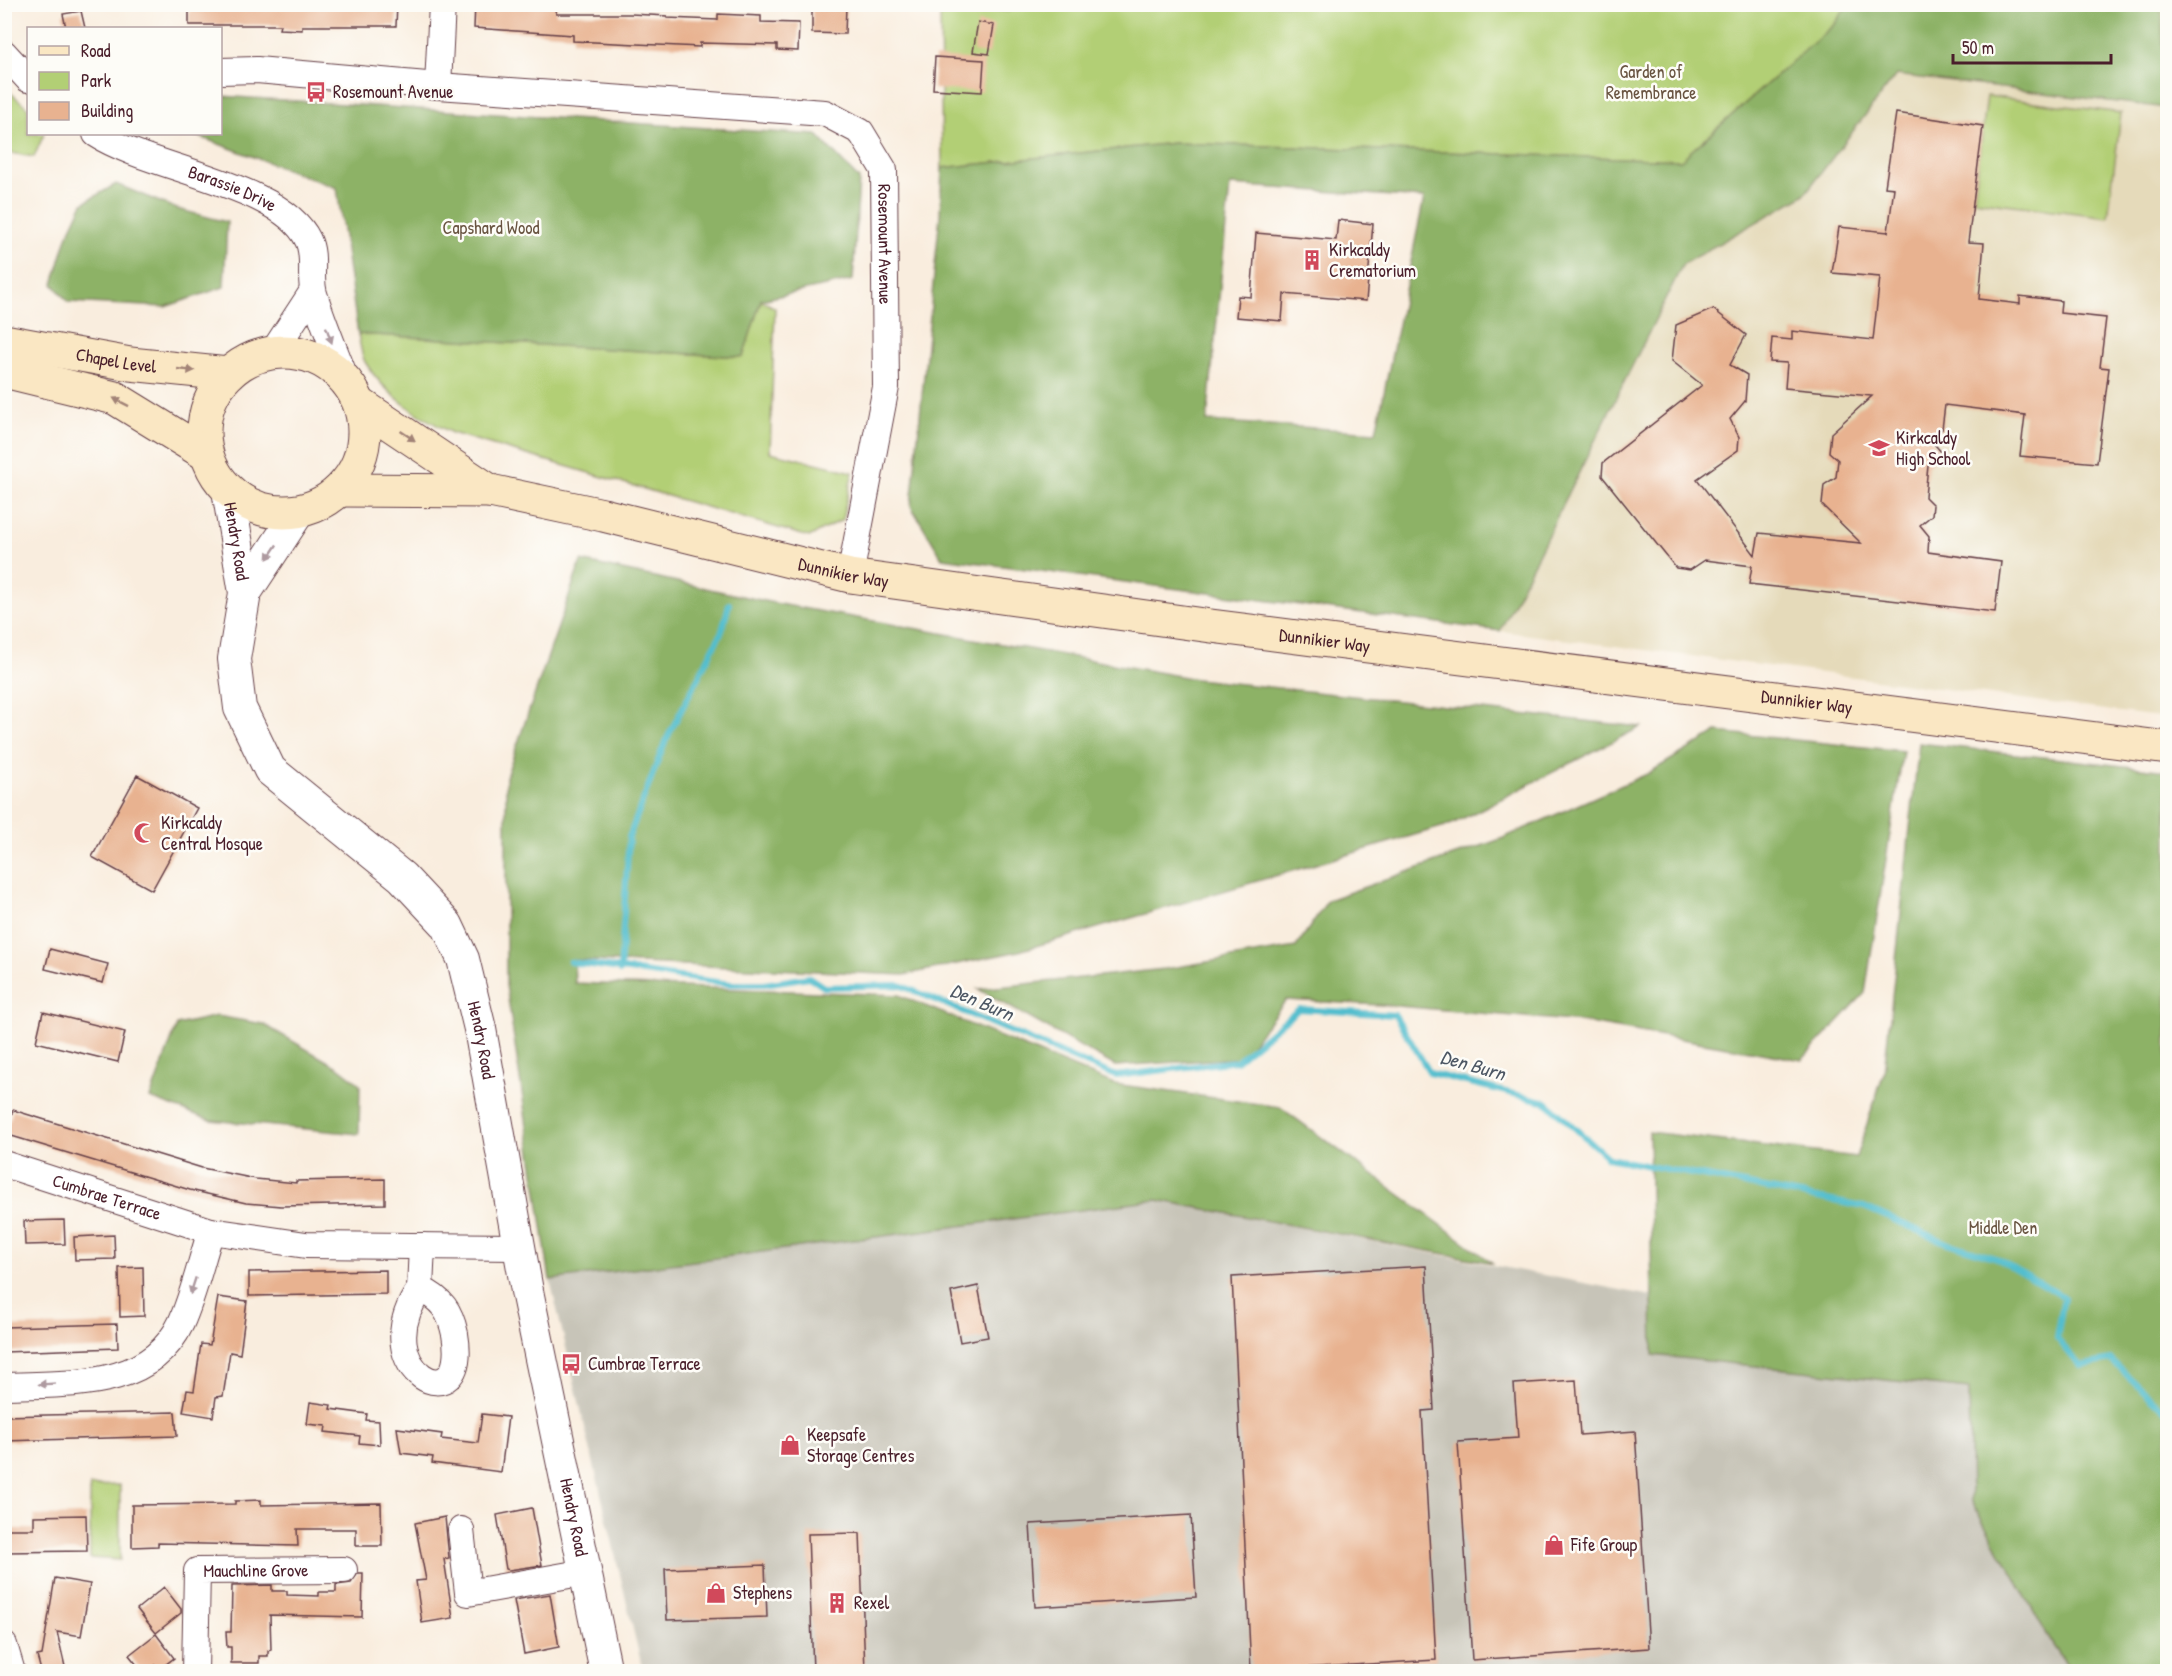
<svg xmlns="http://www.w3.org/2000/svg" width="2172" height="1676" font-family="'Patrick Hand',sans-serif">
<style>
.built{fill:#e5daba}
.industrial{fill:#c7c4b8}
.green{fill:#b2cf75;stroke:#7e7750;stroke-width:1.5}
.forest{fill:#8db266;stroke:#6c6848;stroke-width:1.5;fill-rule:evenodd}
.lines{fill:none;stroke-linecap:round;stroke-linejoin:round}
.stream{stroke:#53bece;stroke-width:6}
.building{fill:#e8b290}
.minor-casing{stroke:#643e46;stroke-width:28}
.tertiary-casing{stroke:#643e46;stroke-width:34}
.secondary-casing{stroke:#643e46;stroke-width:35}
.minor{stroke:#fff;stroke-width:26}
.tertiary{stroke:#fff;stroke-width:32}
.secondary{stroke:#fae7c3;stroke-width:33}
.oneway{fill:#ae9aa0}
.oneway2{fill:#a28377}
.labels{text-anchor:middle;stroke-width:5;stroke-linejoin:round;paint-order:stroke}
.park-label{font-size:18px;fill:#695441;stroke:#fdfcf7}
.poi-label{font-size:18px;fill:#4a1f2b;stroke:#fdfcf7;text-anchor:start}
.street-label{font-size:18px;fill:#4a1f2b;stroke:#fdfcf7}
.water-label{font-size:20px;font-style:italic;fill:#4d5764;stroke:#fdfcf7}
</style>
<rect width="100%" height="100%" fill="#fdfcf7"/>
<filter id="ink" filterUnits="userSpaceOnUse"><feTurbulence type="fractalNoise" baseFrequency=".0167" numOctaves="2"/><feDisplacementMap in="SourceGraphic" scale="12" xChannelSelector="R" yChannelSelector="G"/><feConvolveMatrix kernelMatrix="1 2 1 2 8 2 1 2 1" color-interpolation-filters="sRGB"/></filter>
<filter id="wash" filterUnits="userSpaceOnUse"><feTurbulence type="fractalNoise" baseFrequency=".008" numOctaves="4" result="noise"/><feDisplacementMap in="SourceGraphic" scale="24" xChannelSelector="R" yChannelSelector="G"/><feGaussianBlur stdDeviation="1.35" result="paint"/><feColorMatrix in="noise" values="0 0 0 0 0 0 0 0 0 0 0 0 0 0 0 0 0 1.4 0 .05"/><feComposite in="paint" operator="in"/></filter>
<g filter="url(#wash)">
<rect width="100%" height="100%" fill="#f9edde"/>
<path class="built" d="M 1896,75 L 2166,108 L 2167,718 L 1500,631 L 1683,264 L 1804,195 Z"/>
<path class="industrial" d="M 1157,1200 L 1651,1296 L 1653,1355 L 1969,1389 L 1971,1500 L 2054,1647 L 2072,1671 L 643,1671 L 550,1280 Z"/>
<path class="green" d="M 1010,4 L 1847,5 L 1835,24 L 1681,160 L 1174,143 L 942,168 L 940,6 L 1009,11 Z
M 2156,5 L 2167,5 L 2167,127 Z
M 4,87 L 28,108 L 28,134 L 44,134 L 34,157 L 5,152 Z
M 1987,96 L 2121,113 L 2108,217 L 1974,200 Z
M 761,300 L 775,308 L 770,452 L 853,472 L 842,520 L 809,537 L 452,433 C 418,416 385,395 365,362 C 361,354 360,343 358,334 L 742,357 Z
M 120,1485 L 120,1560 L 90,1558 L 90,1486 Z"/>
<path class="forest" d="M 1010,4 L 1010,11 L 924,5 L 924,4 Z
M 1847,5 L 2161,5 L 2166,108 L 1896,75 L 1804,195 L 1683,264 L 1500,631 L 942,558 L 911,506 L 940,215 L 942,168 L 1174,143 L 1681,160 L 1835,24 ZM 1230,185 L 1424,198 L 1376,432 L 1207,421 Z
M 221,96 L 817,135 L 859,179 L 853,280 L 761,300 L 743,357 L 358,334 L 337,188 L 192,134 L 220,134 Z
M 116,184 L 177,209 L 227,222 L 224,287 L 165,307 L 68,302 L 53,284 L 67,237 L 83,203 Z
M 581,561 L 774,603 L 1196,679 L 1641,727 L 1452,824 L 1019,951 L 904,975 L 574,960 L 575,983 L 899,995 L 1114,1084 L 1280,1107 L 1493,1263 L 1157,1200 L 550,1280 L 506,985 L 506,777 Z
M 1717,732 L 1903,751 L 1865,993 L 1802,1060 L 1583,1022 L 1398,1006 L 1286,1000 L 1241,1058 L 1115,1066 L 978,989 L 1165,969 L 1296,947 L 1328,900 L 1501,839 L 1647,774 Z
M 1919,743 L 2167,771 L 2167,1671 L 2072,1671 L 2054,1647 L 1971,1500 L 1969,1389 L 1653,1355 L 1649,1132 L 1856,1157 L 1884,1073 Z
M 217,1016 L 263,1024 L 339,1068 L 360,1084 L 359,1134 L 210,1120 L 150,1098 L 177,1025 Z"/>
<g class="lines">
<path class="stream" d="M 570,962 L 731,984 L 764,984 L 809,977 L 824,987 L 900,985 L 1116,1076 L 1236,1061 L 1299,1009 L 1395,1015 L 1430,1073 L 1546,1102 L 1608,1158 L 1864,1207 L 1947,1243 L 1996,1258 L 2064,1297 L 2057,1338 L 2080,1366 L 2111,1360 L 2168,1414
M 620,971 L 629,837 L 665,742 L 722,631 L 729,604"/>
</g>
<g id="blocks">
<path class="building" d="M 189,4 L 397,4 L 396,26 L 302,26 L 302,30 L 279,29 L 280,25 L 189,25 Z
M 475,4 L 557,5 L 556,14 L 631,14 L 667,16 L 667,18 L 718,20 L 718,14 L 761,16 L 761,22 L 799,23 L 798,51 L 777,50 L 777,45 L 700,43 L 700,47 L 573,41 L 573,35 L 474,28 Z
M 812,5 L 846,6 L 845,34 L 812,33 Z
M 81,11 L 85,28 L 66,28 L 63,14 Z
M 978,22 L 994,25 L 989,54 L 973,52 Z
M 935,57 L 984,60 L 982,92 L 933,89 Z
M 1896,113 L 1983,126 L 1968,242 L 1984,243 L 1979,299 L 2020,304 L 2020,296 L 2061,301 L 2060,313 L 2106,318 L 2100,367 L 2109,368 L 2097,463 L 2020,456 L 2025,415 L 1945,405 L 1942,429 L 1930,439 L 1942,453 L 1928,465 L 1925,497 L 1933,505 L 1932,515 L 1920,525 L 1929,536 L 1928,552 L 2001,562 L 1995,612 L 1749,584 L 1752,566 L 1705,560 L 1690,570 L 1676,568 L 1602,476 L 1603,463 L 1702,385 L 1672,361 L 1676,325 L 1713,309 L 1746,335 L 1730,365 L 1747,375 L 1745,401 L 1730,419 L 1739,437 L 1738,450 L 1697,479 L 1755,555 L 1759,533 L 1861,543 L 1822,505 L 1824,485 L 1836,477 L 1838,460 L 1829,452 L 1831,433 L 1872,396 L 1785,388 L 1787,363 L 1770,362 L 1772,338 L 1792,340 L 1792,331 L 1873,340 L 1880,277 L 1832,273 L 1839,227 L 1888,232 L 1894,188 L 1885,187 Z
M 1338,220 L 1373,224 L 1366,301 L 1284,294 L 1282,321 L 1236,317 L 1238,296 L 1251,297 L 1256,233 L 1336,240 Z
M 137,775 L 197,808 L 152,890 L 92,857 Z
M 50,949 L 108,964 L 103,983 L 45,969 Z
M 43,1012 L 125,1032 L 118,1062 L 36,1042 Z
M 13,1110 L 202,1168 L 256,1179 L 296,1183 L 296,1181 L 385,1179 L 385,1204 L 281,1206 L 246,1203 L 190,1190 L 5,1134 Z
M 64,1220 L 65,1244 L 25,1245 L 24,1221 Z
M 114,1235 L 115,1259 L 75,1260 L 74,1237 Z
M 1426,1266 L 1434,1410 L 1422,1411 L 1436,1660 L 1251,1671 L 1232,1277 Z
M 143,1267 L 144,1316 L 120,1317 L 119,1268 Z
M 386,1270 L 386,1294 L 249,1296 L 249,1272 Z
M 978,1286 L 988,1337 L 960,1342 L 951,1292 Z
M 218,1297 L 247,1301 L 240,1354 L 230,1352 L 223,1396 L 216,1397 L 213,1417 L 183,1412 L 187,1390 L 194,1391 L 201,1344 L 210,1345 Z
M 117,1324 L 118,1348 L 4,1352 L 4,1327 Z
M 1576,1380 L 1580,1435 L 1635,1431 L 1649,1648 L 1472,1660 L 1458,1442 L 1518,1438 L 1514,1384 Z
M 310,1402 L 331,1405 L 330,1409 L 367,1414 L 366,1420 L 379,1421 L 380,1445 L 359,1443 L 360,1436 L 325,1432 L 326,1426 L 307,1424 Z
M 175,1412 L 177,1436 L 4,1441 L 4,1416 Z
M 482,1414 L 508,1417 L 501,1472 L 432,1463 L 433,1457 L 401,1453 L 397,1428 L 442,1434 L 441,1439 L 478,1443 Z
M 261,1500 L 261,1505 L 381,1503 L 382,1546 L 356,1546 L 356,1529 L 297,1529 L 298,1546 L 158,1543 L 158,1546 L 132,1547 L 132,1505 L 235,1504 L 235,1501 Z
M 532,1508 L 542,1565 L 509,1570 L 506,1569 L 497,1515 Z
M 86,1515 L 87,1551 L 4,1552 L 4,1529 L 34,1529 L 34,1516 Z
M 1191,1515 L 1196,1597 L 1035,1607 L 1030,1524 Z
M 445,1517 L 449,1558 L 444,1559 L 453,1618 L 422,1623 L 416,1581 L 426,1580 L 415,1523 Z
M 860,1533 L 865,1671 L 813,1671 L 808,1534 Z
M 765,1565 L 767,1617 L 667,1620 L 665,1569 Z
M 358,1573 L 363,1573 L 362,1617 L 270,1615 L 271,1650 L 268,1651 L 268,1656 L 259,1656 L 259,1663 L 231,1663 L 231,1647 L 227,1647 L 226,1632 L 231,1632 L 232,1586 L 272,1585 L 272,1591 L 287,1591 L 287,1595 L 319,1596 L 319,1592 L 336,1592 L 336,1585 L 351,1583 Z
M 55,1578 L 90,1584 L 81,1636 L 57,1632 L 66,1671 L 41,1671 L 37,1656 L 42,1655 Z
M 164,1587 L 181,1609 L 181,1613 L 156,1633 L 137,1609 Z
M 550,1594 L 559,1647 L 524,1654 L 514,1600 Z
M 156,1634 L 174,1658 L 161,1668 L 156,1665 L 148,1671 L 142,1671 L 129,1655 Z"/>
</g>
</g>
<g filter="url(#ink)">
<use href="#blocks" fill-opacity="0" stroke="#643e46" stroke-width="1.5"/>
<g class="lines">
<g class="minor-casing">
<g id="minor">
<path d="M 4,53 L 28,79"/>
<path id="s1" d="M 220,71 L 257,70 L 438,86 L 825,113 L 861,132 L 884,170 L 886,387 L 850,576"/>
<path d="M 438,86 L 442,4"/>
<path id="s2" d="M 96,134 C 149,169 282,184 308,240 C 316,257 309,277 314,294 C 323,323 335,351 346,380"/>
<path d="M 273,352 L 313,291"/>
<path id="s3" d="M 4,1164 L 211,1231 L 306,1245 L 519,1247"/>
<path d="M 420,1289 C 363,1371 471,1425 455,1334 C 450,1311 442,1299 420,1289 L 422,1246"/>
<path d="M 4,1386 C 67,1383 149,1391 181,1323 C 194,1294 201,1261 211,1231"/>
<path d="M 461,1530 L 468,1593 L 586,1572"/>
<path d="M 4,1645 L 12,1672"/>
<path id="s4" d="M 195,1672 L 197,1571 L 344,1570"/>
</g>
</g>
<g class="tertiary-casing">
<g id="tertiary">
<path id="s5" d="M 228,490 L 245,593 L 234,659 L 240,708 L 270,770 L 402,877 L 447,925 L 463,959 L 480,1029 L 527,1291 L 606,1672"/>
<path d="M 245,593 L 299,511"/>
</g>
</g>
<g class="secondary-casing">
<g id="secondary">
<path id="s6" d="M 4,341 L 130,364 L 228,374"/>
<circle cx="284" cy="432" r="80"/>
<path d="M 4,371 L 115,398 L 206,454"/>
<path d="M 360,404 L 490,491"/>
<path id="s7" d="M 340,490 L 490,491 L 603,515 L 850,576 L 1211,626 L 2168,748"/>
</g>
</g>
<use href="#minor" class="minor"/>
<use href="#tertiary" class="tertiary"/>
<use href="#secondary" class="secondary"/>
</g>
<defs><path id="oneway-solid" d="M-6-.8H1V-3.2L6.5 0L1 3.2V.8H-6Z" transform="scale(1.5)"/></defs>
<g class="oneway">
<use href="#oneway-solid" transform="translate(329 335) rotate(70)"/>
<use href="#oneway-solid" transform="translate(272 552) rotate(124)"/>
<use href="#oneway-solid" transform="translate(193 1286) rotate(108)"/>
<use href="#oneway-solid" transform="translate(47 1384) rotate(177)"/>
</g>
<g class="oneway2">
<use href="#oneway-solid" transform="translate(186 370) rotate(6)"/>
<use href="#oneway-solid" transform="translate(121 402) rotate(-153)"/>
<use href="#oneway-solid" transform="translate(408 436) rotate(34)"/>
</g>
</g>
<defs>
<g id="bus-bare" transform="scale(1.62)"><path d="M-5-6H5V4H4V6H2V4H-2V6H-4V4H-5ZM-3.5-4V0h7V-4ZM-3.5 1.2v1.5H-2V1.2ZM2 1.2v1.5H3.5V1.2Z" fill="#d1495b" stroke="#fdfcf7" stroke-width="2.5" paint-order="stroke"/></g>
<g id="building-bare" transform="scale(1.62)"><path d="M-4-6H4V6H1V3H-1V6H-4ZM-2.5-4.3h1.7v1.8h-1.7ZM.8-4.3h1.7v1.8H.8ZM-2.5-1h1.7V.8h-1.7ZM.8-1h1.7V.8H.8Z" fill="#d1495b" stroke="#fdfcf7" stroke-width="2.5" paint-order="stroke"/></g>
<g id="school-bare" transform="scale(1.62)"><path d="M0-5L7-2L0 1L-7-2ZM-4 1L0 2.5L4 1V4Q0 6-4 4Z" fill="#d1495b" stroke="#fdfcf7" stroke-width="2.5" paint-order="stroke"/></g>
<g id="mosque-bare" transform="scale(1.62)"><path d="M3.5-4.9A6 6 0 1 0 3.5 4.9A5 5 0 1 1 3.5-4.9Z" fill="#d1495b" stroke="#fdfcf7" stroke-width="2.5" paint-order="stroke"/></g>
<g id="shop-bare" transform="scale(1.62)"><path d="M-5-2.5h2.3a2.7 3.5 0 0 1 5.4 0H5L5.5 6h-11ZM-1.5-2.5h3a1.5 2.3 0 0 0-3 0Z" fill="#d1495b" stroke="#fdfcf7" stroke-width="2.5" paint-order="stroke"/></g>
</defs>
<g fill-rule="evenodd">
<use href="#bus-bare" x="316" y="92"/>
<use href="#building-bare" x="1312" y="260"/>
<use href="#school-bare" x="1879" y="448"/>
<use href="#mosque-bare" x="144" y="833"/>
<use href="#bus-bare" x="571" y="1364"/>
<use href="#shop-bare" x="790" y="1445"/>
<use href="#shop-bare" x="1554" y="1545"/>
<use href="#shop-bare" x="716" y="1593"/>
<use href="#building-bare" x="837" y="1603"/>
</g>
<g class="labels">
<g class="park-label">
<text x="1651" y="78">Garden of<tspan x="1651" dy="21">Remembrance</tspan></text>
<text x="491" y="234">Capshard Wood</text>
<text x="2003" y="1234">Middle Den</text>
</g>
<g class="poi-label">
<text x="333" y="98">Rosemount Avenue</text>
<text x="1329" y="256">Kirkcaldy<tspan x="1329" dy="21">Crematorium</tspan></text>
<text x="1896" y="444">Kirkcaldy<tspan x="1896" dy="21">High School</tspan></text>
<text x="161" y="829">Kirkcaldy<tspan x="161" dy="21">Central Mosque</tspan></text>
<text x="588" y="1370">Cumbrae Terrace</text>
<text x="807" y="1441">Keepsafe<tspan x="807" dy="21">Storage Centres</tspan></text>
<text x="1571" y="1551">Fife Group</text>
<text x="733" y="1599">Stephens</text>
<text x="854" y="1609">Rexel</text>
</g>
<g class="street-label">
<text dy="6" stroke="none"><textPath href="#s2" startOffset="147">Barassie Drive</textPath></text>
<text dy="6" stroke="none"><textPath href="#s1" startOffset="766">Rosemount Avenue</textPath></text>
<text dy="6" stroke="none"><textPath href="#s6" startOffset="114">Chapel Level</textPath></text>
<text dy="6" stroke="none"><textPath href="#s5" startOffset="52">Hendry Road</textPath></text>
<text dy="6" stroke="none"><textPath href="#s7" startOffset="513">Dunnikier Way</textPath></text>
<text dy="6" stroke="none"><textPath href="#s7" startOffset="999">Dunnikier Way</textPath></text>
<text dy="6" stroke="none"><textPath href="#s7" startOffset="1485">Dunnikier Way</textPath></text>
<text dy="6" stroke="none"><textPath href="#s5" startOffset="646">Hendry Road</textPath></text>
<text dy="6" stroke="none"><textPath href="#s3" startOffset="108">Cumbrae Terrace</textPath></text>
<text dy="6" stroke="none"><textPath href="#s5" startOffset="1132">Hendry Road</textPath></text>
<text dy="6" stroke="none"><textPath href="#s4" startOffset="160">Mauchline Grove</textPath></text>
</g>
<g class="water-label">
<text transform="translate(982 1002) rotate(23)" y="7">Den Burn</text>
<text transform="translate(1473 1065) rotate(16)" y="7">Den Burn</text>
</g>
</g>
<rect width="2172" height="1676" fill="none" stroke="#fdfcf7" stroke-width="24"/>
<rect x="27" y="27" width="195" height="108" fill="#fdfcf7" stroke="#b5a4a5" stroke-width="1.5"/>
<rect x="39" y="46" width="30" height="9" fill="#fae7c3" stroke="#b5a4a5" stroke-width="1.5"/>
<text x="81" y="57" font-size="18" fill="#4a1f2b">Road</text>
<rect x="39" y="72" width="30" height="18" fill="#b2cf75" stroke="#b5a4a5" stroke-width="1.5"/>
<text x="81" y="87" font-size="18" fill="#4a1f2b">Park</text>
<rect x="39" y="102" width="30" height="18" fill="#e8b290" stroke="#b5a4a5" stroke-width="1.5"/>
<text x="81" y="117" font-size="18" fill="#4a1f2b">Building</text>
<path d="M1953 54v9h158v-9" fill="none" stroke="#4a1f2b" stroke-width="3"/>
<text x="1962" y="54" font-size="18" fill="#4a1f2b" stroke="#fdfcf7" stroke-width="4.5" paint-order="stroke">50 m</text>
</svg>
